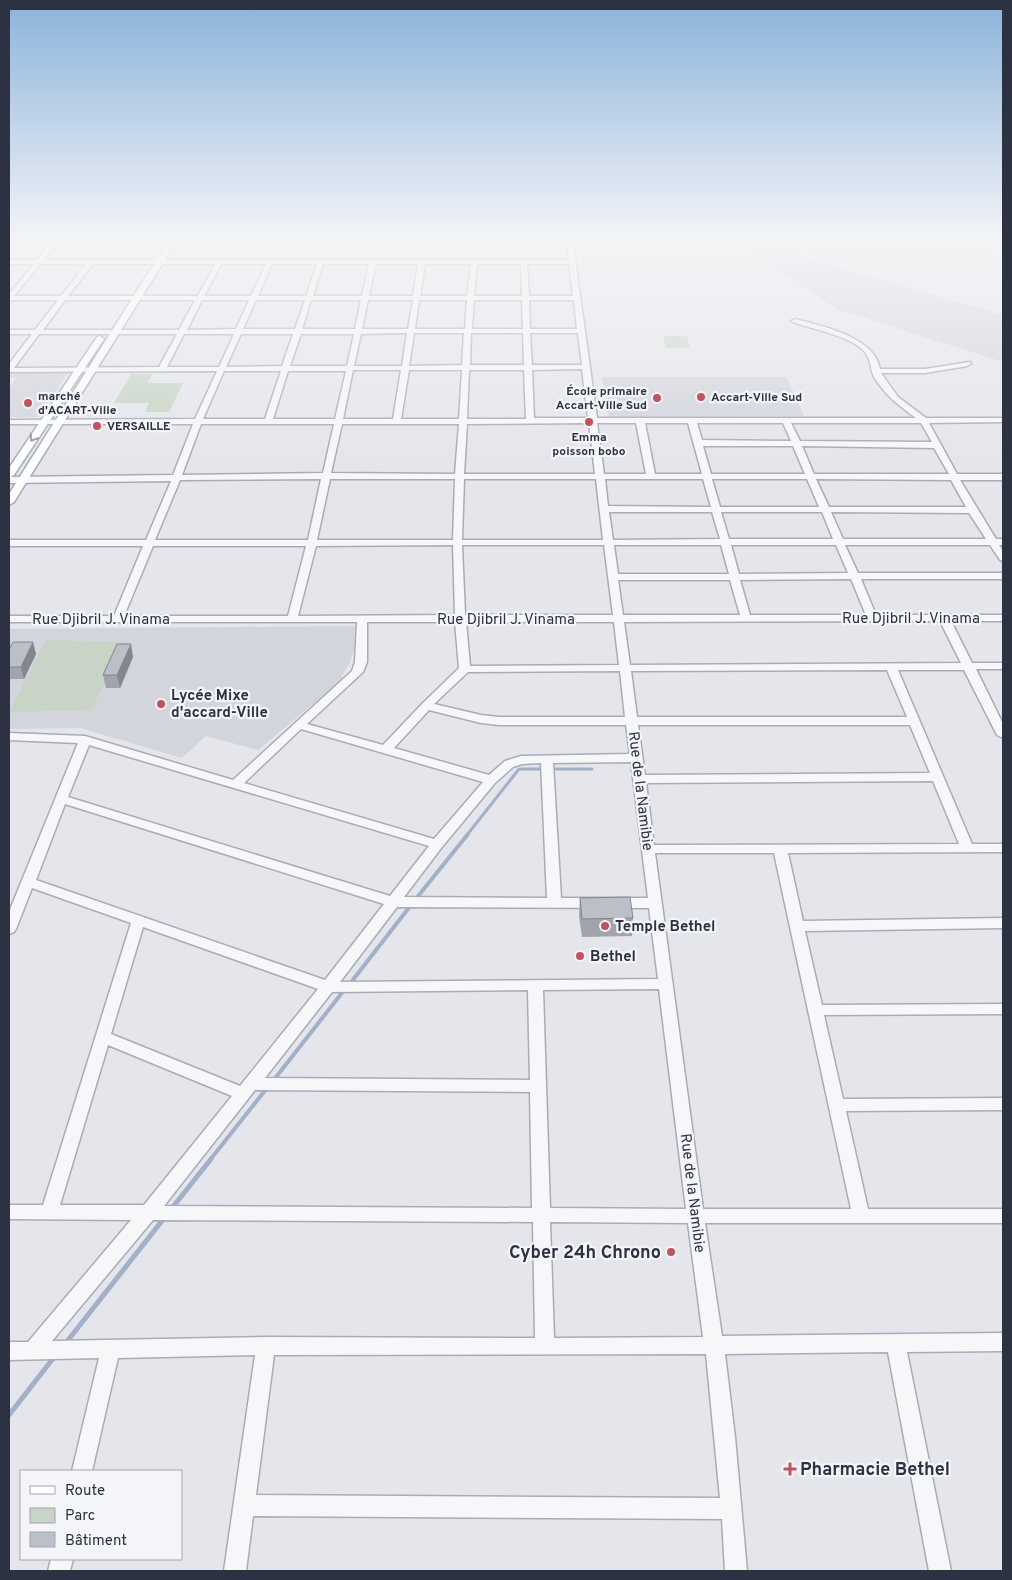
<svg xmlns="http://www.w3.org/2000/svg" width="1012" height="1580" font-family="Overpass,sans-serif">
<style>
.built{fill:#d2d5dc}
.green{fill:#c8d4c5}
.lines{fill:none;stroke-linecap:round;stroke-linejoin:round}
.stream-far2{stroke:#a1b1c8;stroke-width:3}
.stream-far1{stroke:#a1b1c8;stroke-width:4}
.stream{stroke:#a1b1c8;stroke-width:5}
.minor-casing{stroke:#a9acb5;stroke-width:3}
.major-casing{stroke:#a4a9b6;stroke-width:3}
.minor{fill:#f6f7f9;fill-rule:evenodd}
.major{fill:#fff;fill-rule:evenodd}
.wall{fill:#a1a4ab}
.shaded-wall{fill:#83868b}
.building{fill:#bbbfc7;stroke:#83868b}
.oneway{stroke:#9698a0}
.poi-dot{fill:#c7515a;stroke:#f3f5f8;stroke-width:2}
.labels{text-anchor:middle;stroke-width:4.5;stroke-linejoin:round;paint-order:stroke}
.far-poi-label{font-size:12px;font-weight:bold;fill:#2c3242;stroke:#f3f5f8;text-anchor:start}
.street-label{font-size:15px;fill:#2c3242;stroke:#f3f5f8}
.poi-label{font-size:15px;font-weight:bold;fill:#2c3242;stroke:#f3f5f8;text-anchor:start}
.near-poi-label{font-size:18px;font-weight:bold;fill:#2c3242;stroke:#f3f5f8;text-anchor:end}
</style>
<rect width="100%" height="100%" fill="#e4e6eb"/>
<path class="built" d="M 182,237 L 1003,237 L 1003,249 L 998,249 L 989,255 L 1003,258 L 1003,259 L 985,256 L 846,255 L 775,249 L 1003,315 L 1003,362 L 837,309 L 745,248 L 579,241 L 181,240 Z
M 9,372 L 69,372 L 38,417 L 9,417 L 9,388 L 16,378 L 9,378 Z
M 602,377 L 786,377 L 804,416 L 609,417 Z
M 355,626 L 354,651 L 348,666 L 342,675 L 342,680 L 258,750 L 206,736 L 182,758 L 80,728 L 9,729 L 9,629 Z"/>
<path class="green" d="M 663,336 L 687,336 L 690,348 L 666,348 Z
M 131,374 L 152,374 L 148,383 L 183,383 L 169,412 L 145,412 L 149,403 L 114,403 Z
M 46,640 L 124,642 L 91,710 L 9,712 Z"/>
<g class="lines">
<path class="stream-far2" d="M 467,835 L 519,769 L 592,769"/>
<path class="stream-far1" d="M 415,900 L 468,834
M 349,985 L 411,905
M 273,1081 L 345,989
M 210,1160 L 267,1088"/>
<path class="stream" d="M 172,1208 L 211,1159
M 65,1344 L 165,1217
M 9,1415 L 55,1356"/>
<g class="minor-casing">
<path id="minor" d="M 566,237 L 572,237 L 597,418 L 916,418 C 899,406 885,395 874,377 C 869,367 872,358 862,349 C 846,335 812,329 793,322 L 791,321 L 795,319 C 822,326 875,337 880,369 L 925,369 L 970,362 L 971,364 L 967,366 L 925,373 L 881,373 L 898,397 L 926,418 L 1003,418 L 1003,422 L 929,423 L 957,474 L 1003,474 L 1003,480 L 960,480 L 996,539 L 1003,539 L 1003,545 L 999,545 L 1003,551 L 1003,561 L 1000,560 L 990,545 L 845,545 L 858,573 L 1003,573 L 1003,579 L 861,579 L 876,615 L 1003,615 L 1003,621 L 951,621 L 972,663 L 1003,663 L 1003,669 L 976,669 L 1003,724 L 1003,738 L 997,735 L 964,670 L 898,670 L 972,844 L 1003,844 L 1003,852 L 788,853 L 803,921 L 1003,918 L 1003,928 L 805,931 L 822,1005 L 1003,1004 L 1003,1014 L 824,1015 L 843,1099 L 1003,1098 L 1003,1110 L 846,1111 L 868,1209 L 1003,1209 L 1003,1223 L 705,1223 L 722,1336 L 1003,1333 L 1003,1351 L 907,1352 L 951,1571 L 929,1571 L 888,1352 L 725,1354 L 735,1437 L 747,1571 L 725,1571 L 722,1519 L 253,1516 L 246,1571 L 224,1571 L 255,1355 L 118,1358 L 92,1471 L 72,1471 L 99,1358 L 9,1360 L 9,1342 L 28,1342 L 131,1220 L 9,1219 L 9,1205 L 43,1205 L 131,923 L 32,888 L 16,929 L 14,932 L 9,934 L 9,912 L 78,743 L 9,740 L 9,733 L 85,736 L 233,780 L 352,671 L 355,662 L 357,622 L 9,622 L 9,616 L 114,616 L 143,546 L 9,546 L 9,540 L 146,540 L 171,481 L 9,483 L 9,477 L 173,475 L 193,424 L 9,424 L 9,420 L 195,419 L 217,371 L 9,372 L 9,364 L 32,334 L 9,334 L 9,330 L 35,330 L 58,300 L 9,300 L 9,294 L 34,264 L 9,264 L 9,260 L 37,260 L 51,243 L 9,243 L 9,239 L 164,239 L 167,241 L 164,243 L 58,243 L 44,260 L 569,260 ZM 40,264 L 86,264 L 61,296 L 14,296 ZM 93,264 L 215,264 L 198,296 L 68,296 ZM 221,264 L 266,264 L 251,296 L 204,296 ZM 272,264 L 317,264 L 306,296 L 258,296 ZM 323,264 L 369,264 L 362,296 L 313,296 ZM 376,264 L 418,264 L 413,296 L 369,296 ZM 425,264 L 471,264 L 467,296 L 420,296 ZM 477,264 L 521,264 L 522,296 L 474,296 ZM 527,264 L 569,264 L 573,296 L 529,296 ZM 65,300 L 195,300 L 179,330 L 43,330 ZM 202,300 L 249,300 L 236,329 L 187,330 ZM 256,300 L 305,300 L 295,329 L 243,329 ZM 311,300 L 361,300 L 355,329 L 302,329 ZM 368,300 L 413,300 L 408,329 L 362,329 ZM 419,300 L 467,300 L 465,329 L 415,329 ZM 522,300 L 523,329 L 472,329 L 474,300 ZM 529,300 L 574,300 L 577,329 L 530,329 ZM 407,333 L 402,366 L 354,366 L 361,334 ZM 414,333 L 464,333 L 462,365 L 409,366 ZM 471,333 L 523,333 L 524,365 L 470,365 ZM 530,333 L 578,333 L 582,365 L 532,365 ZM 39,334 L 177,334 L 159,367 L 14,368 ZM 184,334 L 234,334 L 219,367 L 167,367 ZM 241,334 L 293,334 L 282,366 L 226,367 ZM 301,334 L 354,334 L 347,366 L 290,366 ZM 582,369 L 588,418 L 534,418 L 532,370 ZM 353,370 L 401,370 L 393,419 L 343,419 ZM 409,370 L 462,370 L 459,419 L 401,419 ZM 469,370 L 524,370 L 526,419 L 467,419 ZM 224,371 L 281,371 L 265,419 L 203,419 ZM 288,371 L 346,371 L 335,419 L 273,419 ZM 589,423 L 595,474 L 464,474 L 467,424 ZM 597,423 L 636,423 L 646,474 L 604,474 ZM 645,423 L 688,423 L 702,474 L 655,474 ZM 697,423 L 783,423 L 791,441 L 702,440 ZM 791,423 L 921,423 L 932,442 L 800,441 ZM 201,424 L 334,424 L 323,473 L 182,475 ZM 342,424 L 459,424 L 455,474 L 331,473 ZM 703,446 L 793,446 L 805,474 L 711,474 ZM 802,446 L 934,448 L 949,474 L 814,474 ZM 321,479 L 308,540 L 155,540 L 180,480 ZM 330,479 L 455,479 L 453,540 L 317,540 ZM 464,479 L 596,479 L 603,540 L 462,540 ZM 605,479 L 703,479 L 711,507 L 608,506 ZM 712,479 L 807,479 L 819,507 L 720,507 ZM 816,479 L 951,480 L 966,507 L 829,507 ZM 609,512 L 712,512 L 720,539 L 613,540 ZM 721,512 L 822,512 L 833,539 L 729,539 ZM 831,512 L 969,513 L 986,539 L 843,539 ZM 453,545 L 455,615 L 298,616 L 316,546 ZM 462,545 L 604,545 L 613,615 L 465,615 ZM 614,545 L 721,545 L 729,574 L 618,574 ZM 731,545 L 836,545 L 848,573 L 739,574 ZM 153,546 L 306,546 L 288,616 L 124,616 ZM 851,579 L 866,615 L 750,615 L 740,580 ZM 618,580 L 730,580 L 740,615 L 623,615 ZM 940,621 L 961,663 L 630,665 L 624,622 ZM 367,622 L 455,622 L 459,668 L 422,704 L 383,745 L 307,724 L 363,672 L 367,662 ZM 466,622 L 614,622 L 619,665 L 470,666 ZM 887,670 L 907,717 L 637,717 L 631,671 ZM 620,671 L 625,717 L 499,717 L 481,715 L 434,704 L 468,672 ZM 429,710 L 481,723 L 499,725 L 626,725 L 630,754 L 521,756 L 505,761 L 489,775 L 394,748 ZM 638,725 L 910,725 L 930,773 L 645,775 ZM 301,729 L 483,782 L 434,839 L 244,783 ZM 89,745 L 429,846 L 390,896 L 68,797 ZM 631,762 L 648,898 L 561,898 L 553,763 ZM 541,763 L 547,898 L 404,897 L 442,847 L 495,783 L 513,767 L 522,764 ZM 933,781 L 959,844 L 654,845 L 646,783 ZM 65,804 L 384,904 L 325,980 L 36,880 ZM 655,853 L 774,853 L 851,1209 L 703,1209 ZM 397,907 L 649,908 L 658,979 L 340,982 ZM 143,927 L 318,989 L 240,1086 L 111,1034 ZM 659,989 L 686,1209 L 550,1208 L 543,990 ZM 528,990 L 530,1080 L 265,1078 L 332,992 ZM 108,1045 L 232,1096 L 144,1205 L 60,1205 ZM 255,1090 L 530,1092 L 532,1208 L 164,1206 ZM 153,1220 L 533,1222 L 535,1338 L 266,1337 L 52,1341 ZM 550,1222 L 688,1223 L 703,1337 L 554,1338 ZM 706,1354 L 720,1498 L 256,1495 L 274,1355 Z
M 51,1559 L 73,1559 L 70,1571 L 48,1571 Z"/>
</g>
<g class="major-casing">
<path id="major" d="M 171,237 L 179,237 L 14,502 L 9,505 L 9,494 Z
M 100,336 L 104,339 L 14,475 L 9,478 L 9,468 L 97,337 Z"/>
</g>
<use href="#minor" class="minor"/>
<use href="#major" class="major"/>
</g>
<path class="wall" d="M 9,650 L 36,654 L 24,679 L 9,679 Z
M 133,657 L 120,688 L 106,688 L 103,675 Z
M 580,898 L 633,918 L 632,936 L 582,937 L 579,916 Z"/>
<path class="shaded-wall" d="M 33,642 L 36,654 L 24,679 L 21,667 Z
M 131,644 L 133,657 L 120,688 L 117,675 Z"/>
<path class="building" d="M 13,642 L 33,642 L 21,667 L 9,667 L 9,650 Z
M 117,644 L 131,644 L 117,675 L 103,675 Z
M 630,897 L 633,918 L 582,919 L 580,898 Z"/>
<defs><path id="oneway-chevron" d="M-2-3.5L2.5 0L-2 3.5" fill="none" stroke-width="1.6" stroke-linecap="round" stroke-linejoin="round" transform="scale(1.25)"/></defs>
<use class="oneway" href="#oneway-chevron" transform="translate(33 438) rotate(123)"/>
<linearGradient id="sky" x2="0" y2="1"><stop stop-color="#8bb3db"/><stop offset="0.52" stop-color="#f3f4f6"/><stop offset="1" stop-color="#f3f4f6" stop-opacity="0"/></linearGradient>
<rect width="1012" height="458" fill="url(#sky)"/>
<g class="poi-dot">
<circle cx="701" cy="397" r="5"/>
<circle cx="657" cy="398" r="5"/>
<circle cx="28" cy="403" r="5"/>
<circle cx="589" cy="422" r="5"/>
<circle cx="97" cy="426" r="5"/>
<circle cx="161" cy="704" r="5"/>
<circle cx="605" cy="926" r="5"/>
<circle cx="580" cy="956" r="5"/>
<circle cx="671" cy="1252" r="5"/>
<path d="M787.5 1461.5h5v5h5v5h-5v5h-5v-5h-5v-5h5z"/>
</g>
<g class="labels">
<g class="far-poi-label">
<text x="647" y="395" text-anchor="end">École primaire<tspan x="647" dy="14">Accart-Ville Sud</tspan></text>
<text x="38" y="400">marché<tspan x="38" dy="14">d'ACART-Ville</tspan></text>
<text x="711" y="401">Accart-Ville Sud</text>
<text x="107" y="430">VERSAILLE</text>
<text x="589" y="441" text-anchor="middle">Emma<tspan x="589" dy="14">poisson bobo</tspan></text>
</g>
<g class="street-label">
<text x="911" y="623">Rue Djibril J. Vinama</text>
<text x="101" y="624">Rue Djibril J. Vinama</text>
<text x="506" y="624">Rue Djibril J. Vinama</text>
<text transform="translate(641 791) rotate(83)" y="5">Rue de la Namibie</text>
<text transform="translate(693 1193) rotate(83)" y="5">Rue de la Namibie</text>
</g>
<g class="poi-label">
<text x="171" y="700">Lycée Mixe<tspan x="171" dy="17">d'accard-Ville</tspan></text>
<text x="615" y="931">Temple Bethel</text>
<text x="590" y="961">Bethel</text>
</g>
<g class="near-poi-label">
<text x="661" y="1258">Cyber 24h Chrono</text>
<text x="800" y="1475" text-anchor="start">Pharmacie Bethel</text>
</g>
</g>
<rect width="1012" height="1580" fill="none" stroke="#2c3242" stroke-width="20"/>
<rect x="20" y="1470" width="162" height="90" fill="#f3f5f8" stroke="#a3a7af"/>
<rect x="30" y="1486" width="25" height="8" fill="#ffffff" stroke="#a3a7af"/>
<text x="65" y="1495" font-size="15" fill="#2c3242">Route</text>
<rect x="30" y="1508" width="25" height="15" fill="#c8d4c5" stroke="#a3a7af"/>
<text x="65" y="1520" font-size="15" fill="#2c3242">Parc</text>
<rect x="30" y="1532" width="25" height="15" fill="#bbbfc7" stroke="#a3a7af"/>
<text x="65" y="1545" font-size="15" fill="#2c3242">Bâtiment</text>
</svg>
